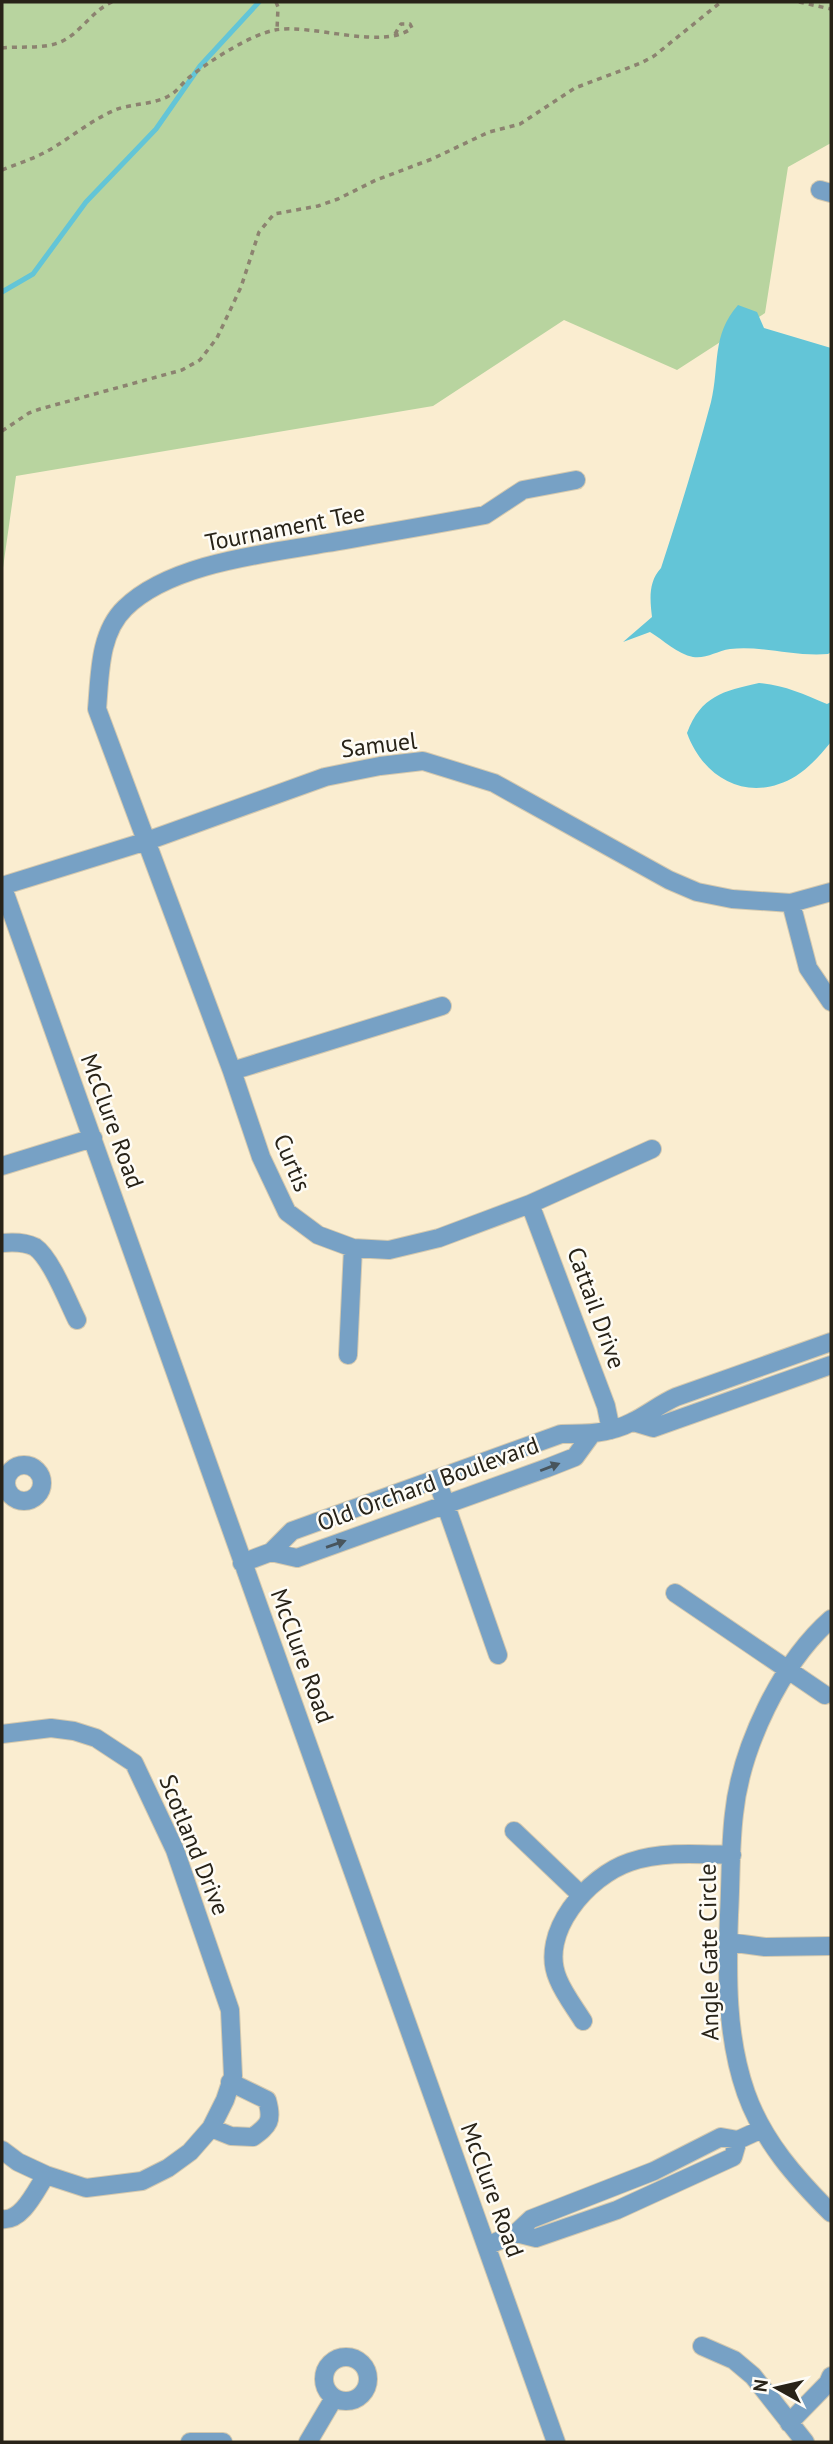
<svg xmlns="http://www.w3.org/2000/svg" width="833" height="2444" font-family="'PT Sans',sans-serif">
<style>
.green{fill:#b8d49f}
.water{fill:#63c5d7}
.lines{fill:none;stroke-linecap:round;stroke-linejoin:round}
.stream{stroke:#63c5d7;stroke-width:5}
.minor-casing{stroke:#d4c9af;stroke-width:20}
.path{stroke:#8c8370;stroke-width:3.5;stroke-dasharray:5 5;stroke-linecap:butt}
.minor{stroke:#77a1c5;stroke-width:18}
.oneway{fill:#48555d}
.labels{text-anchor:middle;stroke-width:5;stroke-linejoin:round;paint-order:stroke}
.street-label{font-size:24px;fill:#282318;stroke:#fefcf6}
</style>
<rect width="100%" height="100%" fill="#faedd0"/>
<path class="green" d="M 2,2 L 831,2 L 831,143 L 788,167 L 765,313 L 677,370 L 564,320 L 433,406 L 16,476 L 2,575 Z"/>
<path class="water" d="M 738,305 L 757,312 L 764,328 L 831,348 L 831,652 L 828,654 C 794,657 761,645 730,649 C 717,651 706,659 693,657 C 678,654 663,640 650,632 L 623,642 L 652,617 C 650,600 648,582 661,568 C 679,513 696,458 711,402 C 720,365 711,336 738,305 Z
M 759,683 C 784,685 803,694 827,704 L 831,702 L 831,742 C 821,754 810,767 796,776 C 750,804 704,780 687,733 C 701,696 723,691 759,683 Z"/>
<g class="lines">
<path class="stream" d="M 2,292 L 33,274 L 86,202 L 156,129 L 200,66 L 259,2"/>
<g class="minor-casing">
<path id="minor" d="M 820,190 L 831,193
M 576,480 L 523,490 L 485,515 C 432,525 379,534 327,543 C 265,554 171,563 125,608 C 99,633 100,675 97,709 L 232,1071 L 261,1157 L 287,1212 L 318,1235 L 353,1248 L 389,1250 L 439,1238 L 530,1204 L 652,1149
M 2,885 L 556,2442
M 2,886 L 147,841 L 325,777 L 380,766 L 423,761 L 494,783 L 669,880 L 697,892 L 732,899 L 791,903 L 831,892
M 791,903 L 808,968 L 831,1002
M 232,1071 L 442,1006
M 2,1166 L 93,1138
M 530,1204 L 606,1406 L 611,1430
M 2,1243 C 12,1242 25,1242 35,1247 C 51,1258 68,1302 77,1320
M 348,1355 L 353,1248
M 633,1422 L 653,1428 L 831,1365
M6 1483a18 18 0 1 1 36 0a18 18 0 1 1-36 0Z
M 437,1480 L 498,1655
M 271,1552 L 297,1558 L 547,1468 L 575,1457 L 591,1435
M 242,1563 L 271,1552 L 292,1531 L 561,1434 C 586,1434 609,1434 632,1422 C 647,1415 660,1404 676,1397 L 831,1342
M 675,1593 L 825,1695
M 831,1619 C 781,1663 741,1747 734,1814 C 730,1847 731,1881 729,1915 C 727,1975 726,2036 746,2093 C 763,2141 796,2178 831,2213
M 2,1734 L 51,1728 L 74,1731 L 96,1738 L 134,1763 L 175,1850 L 230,2010 L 233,2076 L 225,2100 L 211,2128 L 190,2152 L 168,2168 L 142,2181 L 86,2188 L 46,2175 L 18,2162 L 2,2150
M 514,1831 L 580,1894
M 728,1942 L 765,1947 L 831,1946
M 583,2021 C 575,2008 564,1994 558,1979 C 538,1933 588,1876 630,1862 C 661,1851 699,1854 732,1855
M 211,2128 L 231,2136 L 253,2137 C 269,2125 273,2121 267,2100 L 230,2082
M 2,2219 C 22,2222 36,2190 46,2175
M 516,2233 L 536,2238 L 617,2210 L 733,2157 L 738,2140
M 487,2246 L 516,2233 L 531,2219 L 654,2171 L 721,2137 L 738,2140 L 762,2129
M 702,2346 L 734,2360 L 753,2376 L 805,2442
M324 2379a22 22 0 1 1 44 0a22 22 0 1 1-44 0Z
M 789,2423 L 828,2383 L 831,2376
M 190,2442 L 223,2442
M 308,2442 L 334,2398"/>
</g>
<path class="path" d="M 276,2 L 278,7 L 277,30
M 799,2 L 831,9
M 2,48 C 20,46 41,49 58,43 C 80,35 91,11 112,2
M 2,170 C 20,163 39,157 56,146 C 75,134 94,119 115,110 C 132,103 156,105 172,94 C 179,89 184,81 191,76 C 211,60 250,35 275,30 C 312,23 382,51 412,28 L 410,24 L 401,24 L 395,34
M 2,431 L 29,413 L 40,409 L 182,370 L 200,360 L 217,338 L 241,287 L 259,232 L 274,214 L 318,206 L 338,199 L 376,180 L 432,159 L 489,132 L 520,124 L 575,88 L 641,63 L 654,56 L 721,2"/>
<use href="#minor" class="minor"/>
</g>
<defs><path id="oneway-solid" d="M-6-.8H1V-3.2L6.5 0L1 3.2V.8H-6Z" transform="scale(1.75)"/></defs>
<g class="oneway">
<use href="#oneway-solid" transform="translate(550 1467) rotate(-21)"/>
<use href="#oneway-solid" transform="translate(336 1544) rotate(-19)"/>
</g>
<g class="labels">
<g class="street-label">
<text transform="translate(285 528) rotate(-11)" y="8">Tournament Tee</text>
<text transform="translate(379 745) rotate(-7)" y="8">Samuel</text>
<text transform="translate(112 1121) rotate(70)" y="8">McClure Road</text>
<text transform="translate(292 1163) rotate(67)" y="8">Curtis</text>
<text transform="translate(596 1308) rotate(70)" y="8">Cattail Drive</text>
<text transform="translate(428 1484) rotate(-20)" y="8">Old Orchard Boulevard</text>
<text transform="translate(302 1656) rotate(70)" y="8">McClure Road</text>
<text transform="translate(194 1845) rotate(68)" y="8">Scotland Drive</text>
<text transform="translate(709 1952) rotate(-91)" y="8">Angle Gate Circle</text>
<text transform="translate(492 2190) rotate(70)" y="8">McClure Road</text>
</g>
</g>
<rect width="833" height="2444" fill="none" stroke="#282318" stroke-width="7"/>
<g transform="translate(777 2388) rotate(278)" stroke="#fefcf6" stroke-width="5" paint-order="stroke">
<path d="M0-5L12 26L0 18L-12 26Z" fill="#282318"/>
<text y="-10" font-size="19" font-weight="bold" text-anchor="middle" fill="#282318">N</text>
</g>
</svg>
